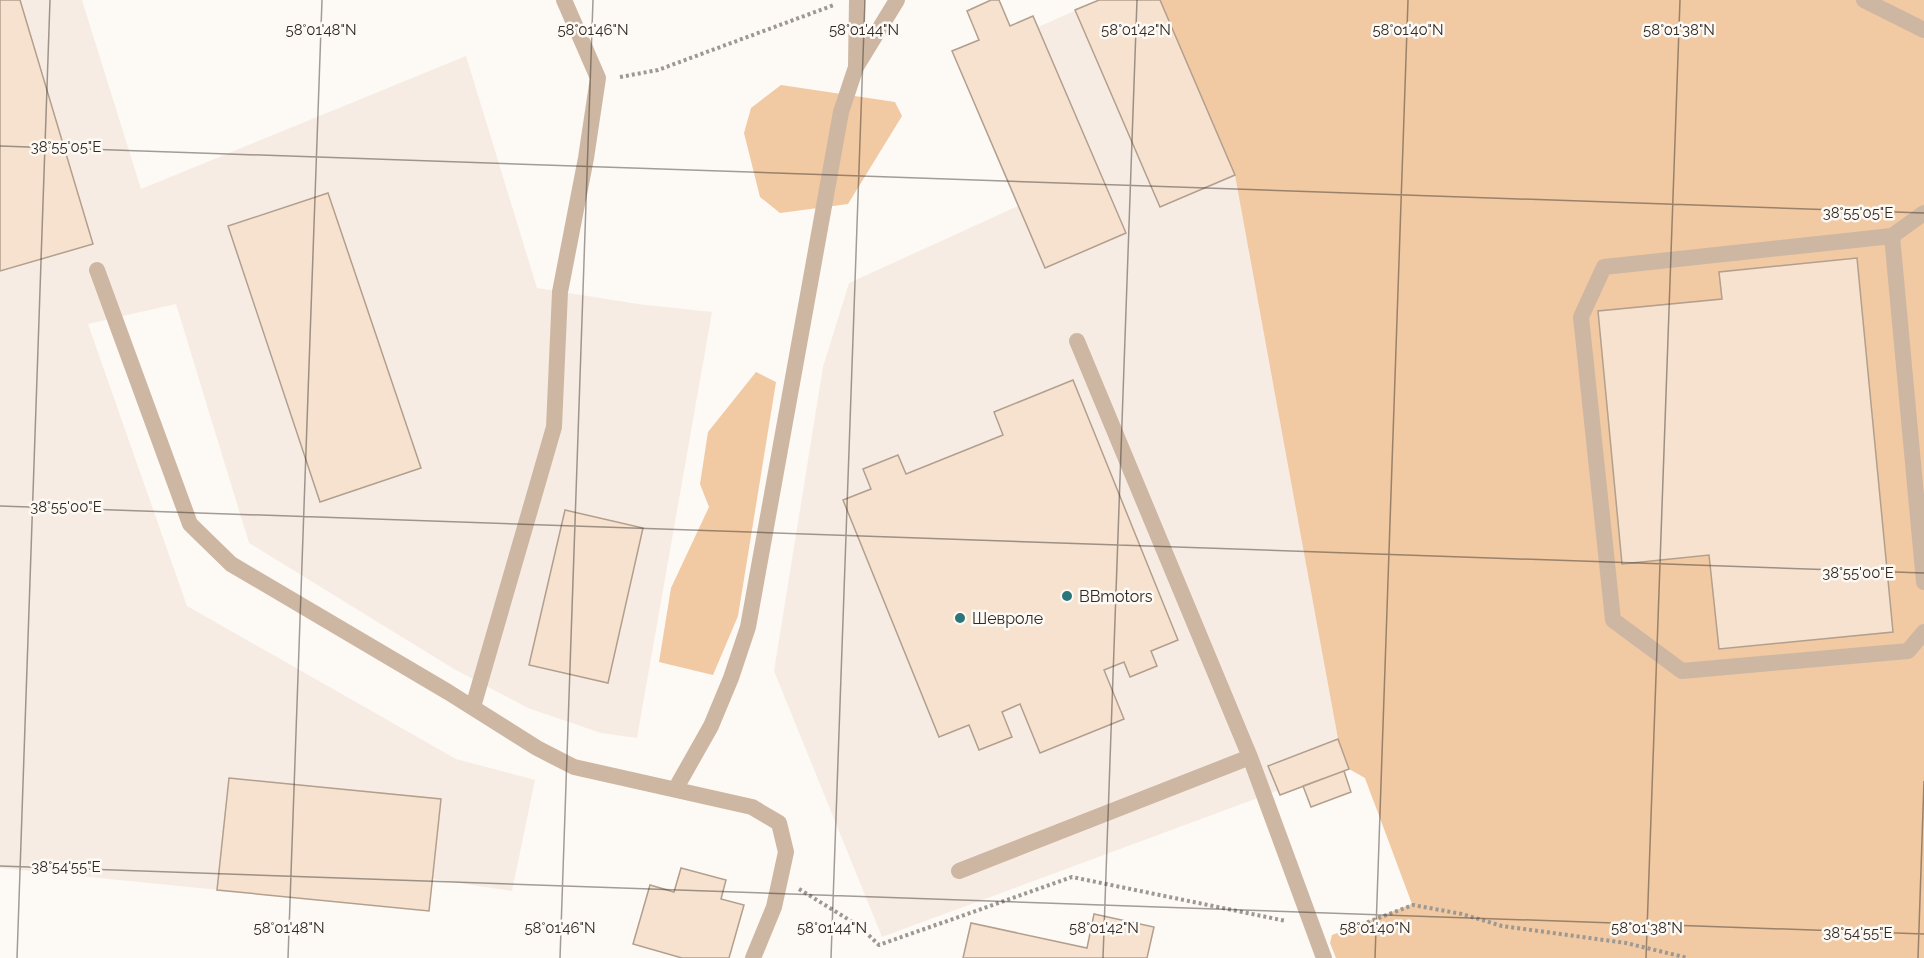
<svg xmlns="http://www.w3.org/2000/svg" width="1924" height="958" font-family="Raleway,sans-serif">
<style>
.built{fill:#f7ece3}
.green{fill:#f1c9a3}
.building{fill:#f6e2cf;stroke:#b29f8d;stroke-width:1.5}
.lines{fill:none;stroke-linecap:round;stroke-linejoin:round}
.path{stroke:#9e9893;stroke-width:4;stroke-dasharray:3 3;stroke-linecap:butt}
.lane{stroke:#ceb7a2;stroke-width:16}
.ticks{fill:none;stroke:#312a23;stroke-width:1.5;stroke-opacity:0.45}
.poi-dot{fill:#2b757b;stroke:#fdf9f5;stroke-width:2}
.labels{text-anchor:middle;stroke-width:5;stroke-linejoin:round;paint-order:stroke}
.poi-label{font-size:16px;fill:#312a23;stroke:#fdf9f5;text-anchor:start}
.ticks-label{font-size:15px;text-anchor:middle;fill:#312a23;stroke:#fdf9f5;stroke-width:5;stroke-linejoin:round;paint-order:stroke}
</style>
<rect width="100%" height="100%" fill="#fdf9f5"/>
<path class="built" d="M 0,0 L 82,0 L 141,189 L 466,56 L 537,288 L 638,304 L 712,312 L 637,738 L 601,733 L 528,708 L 454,669 L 249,543 L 176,304 L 88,324 L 187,606 L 456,759 L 535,780 L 512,891 L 433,879 L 429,911 L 0,868 Z
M 991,0 L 1010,26 L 1033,16 L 1038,27 L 1099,0 L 1160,0 L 1235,175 L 1374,803 L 1326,672 L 1338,739 L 1349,769 L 1280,795 L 1277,791 L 882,937 L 774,671 L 823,367 L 849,283 L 1018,206 L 952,51 L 979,39 L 967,11 Z"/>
<path class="green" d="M 1160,0 L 1924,0 L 1924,958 L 1336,958 L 1330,943 L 1332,935 L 1412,904 L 1365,778 L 1349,769 L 1338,739 L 1235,175 Z
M 781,85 L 895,102 L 902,116 L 848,204 L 780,213 L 760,197 L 744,133 L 751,108 Z
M 756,372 L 776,382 L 738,616 L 713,675 L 659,662 L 671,588 L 709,507 L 700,484 L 708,432 Z"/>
<path class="building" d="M 0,0 L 20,0 L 93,244 L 0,271 Z
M 991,0 L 999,0 L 1010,26 L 1033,16 L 1126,233 L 1045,268 L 952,51 L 979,40 L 967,11 Z
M 1099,0 L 1160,0 L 1235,175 L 1160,207 L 1075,10 Z
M 328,193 L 421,468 L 320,502 L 228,226 Z
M 1857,258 L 1893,632 L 1719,649 L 1709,555 L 1622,564 L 1598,311 L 1722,299 L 1719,272 Z
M 1073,380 L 1178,640 L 1151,651 L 1157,666 L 1130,677 L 1124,662 L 1104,670 L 1124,719 L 1040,753 L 1020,704 L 1002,712 L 1012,737 L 979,750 L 969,725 L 939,737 L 843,500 L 871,489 L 863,469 L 898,455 L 906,474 L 1003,435 L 994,412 Z
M 565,510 L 643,528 L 608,683 L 529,665 Z
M 1338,739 L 1349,769 L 1280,795 L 1268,766 Z
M 1344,771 L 1351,792 L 1311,807 L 1303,786 Z
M 229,778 L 441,799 L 429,911 L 217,890 Z
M 681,868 L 726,880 L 721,899 L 744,905 L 729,958 L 682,958 L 633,944 L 650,885 L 674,892 Z
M 1094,914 L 1154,927 L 1147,958 L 963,958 L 971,923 L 1087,948 Z"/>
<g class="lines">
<path class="path" d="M 620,77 L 658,70 L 834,5
M 799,889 L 859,926 L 879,945 L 1072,877 L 1286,921
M 1339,933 L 1413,905 L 1462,914 L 1502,926 L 1626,943 L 1688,958"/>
<path class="lane" d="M 1864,0 L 1924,30
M 856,66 L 857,0
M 1924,213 L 1892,236 L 1924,582
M 1892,236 L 1604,267 L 1581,317 L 1613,620 L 1682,671 L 1908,651 L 1924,632
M 97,270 L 190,524 L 231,564 L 448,692 L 537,748 L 574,767 L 752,807 L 779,823 L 786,852 L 774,907 L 753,958
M 1077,341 L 1250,757 L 1324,958
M 473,707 L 554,427 L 560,292 L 586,158 L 598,78 L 564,0
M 676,788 L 711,726 L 731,678 L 748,627 L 841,112 L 856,67 L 897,0
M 959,871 L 1250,757"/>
</g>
<path class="ticks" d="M 0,146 L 1924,213M 0,506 L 1924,573M 0,866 L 1924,934M 17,958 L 50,0M 288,958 L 322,0M 560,958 L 593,0M 831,958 L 865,0M 1103,958 L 1137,0M 1375,958 L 1408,0M 1646,958 L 1680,0M 1918,958 L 1924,781"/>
<g class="poi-dot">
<circle cx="1067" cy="596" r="6"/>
<circle cx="960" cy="618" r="6"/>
</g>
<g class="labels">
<g class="poi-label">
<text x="1079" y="602">BBmotors</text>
<text x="972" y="624">Шевроле</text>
</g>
</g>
<g class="ticks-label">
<text x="321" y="35">58°01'48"N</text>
<text x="593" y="35">58°01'46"N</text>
<text x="864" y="35">58°01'44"N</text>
<text x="1136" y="35">58°01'42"N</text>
<text x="1408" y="35">58°01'40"N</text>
<text x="1679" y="35">58°01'38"N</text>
<text x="66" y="152">38°55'05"E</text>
<text x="1858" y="218">38°55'05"E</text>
<text x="66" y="512">38°55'00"E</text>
<text x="1858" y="578">38°55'00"E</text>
<text x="66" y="872">38°54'55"E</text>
<text x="289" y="933">58°01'48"N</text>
<text x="560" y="933">58°01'46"N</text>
<text x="832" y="933">58°01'44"N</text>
<text x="1104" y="933">58°01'42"N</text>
<text x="1375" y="933">58°01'40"N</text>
<text x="1647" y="933">58°01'38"N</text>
<text x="1858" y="938">38°54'55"E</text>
</g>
</svg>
